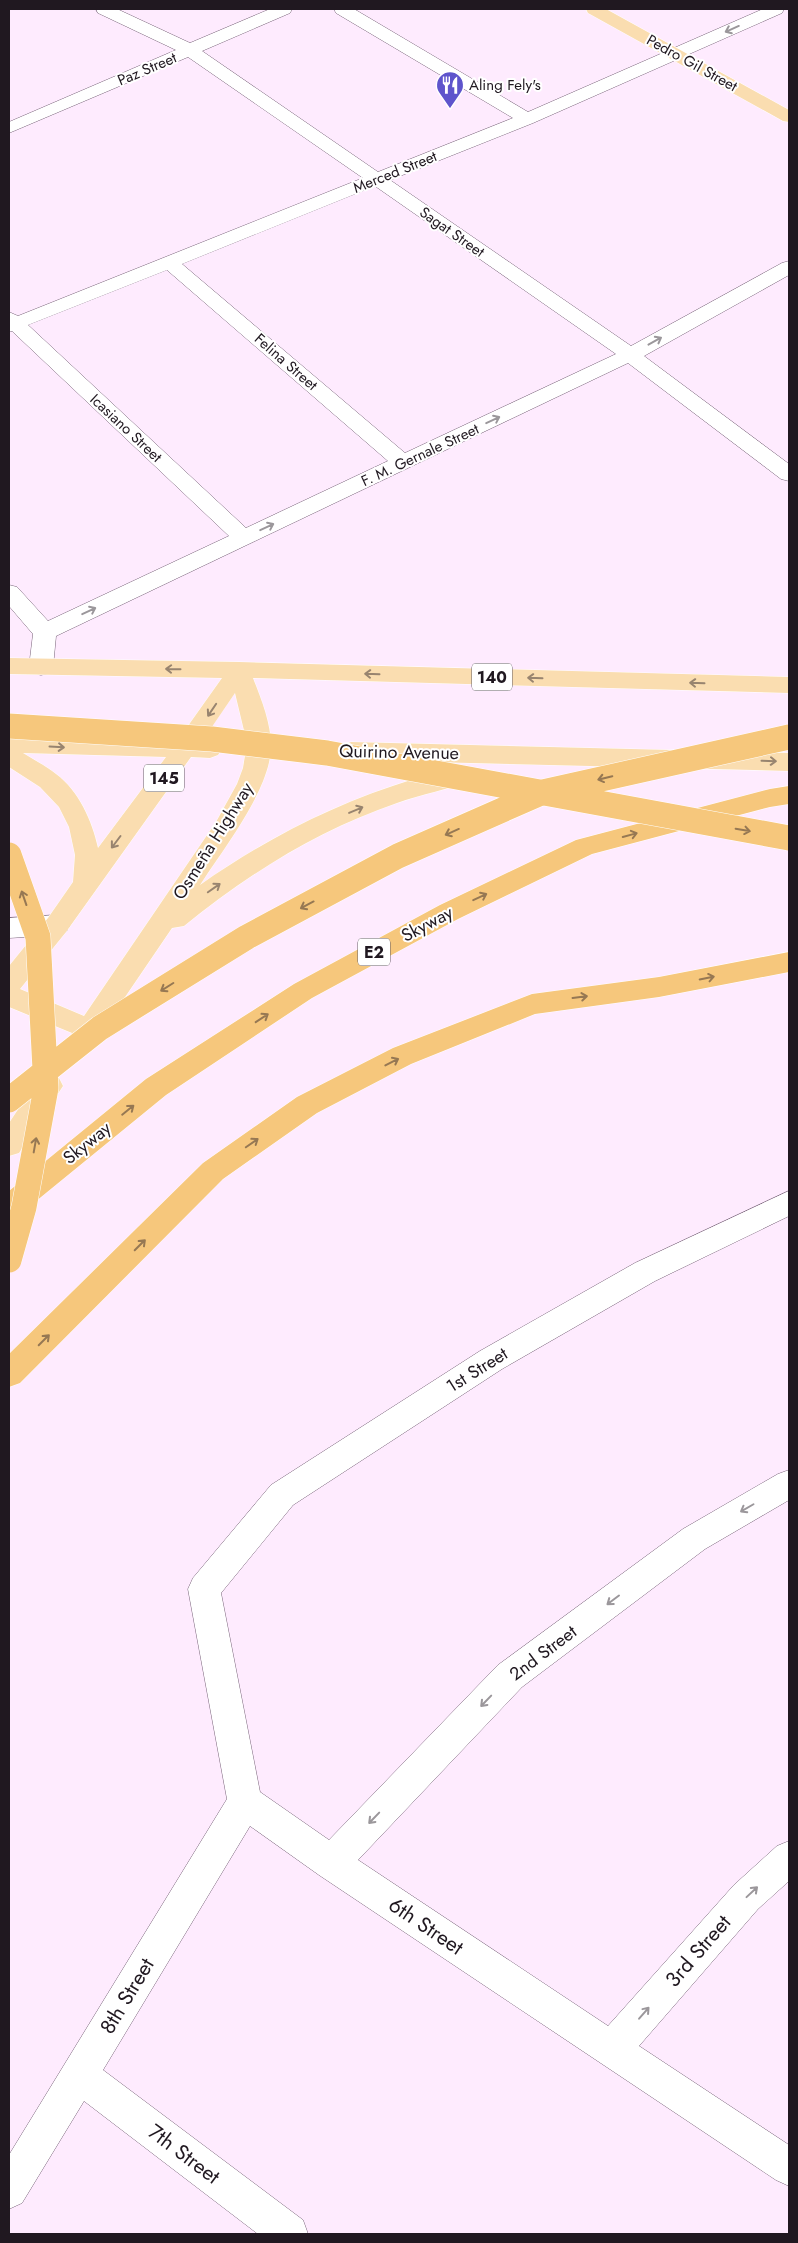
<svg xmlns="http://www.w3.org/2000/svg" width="798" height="2243" font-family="Jost,sans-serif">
<rect width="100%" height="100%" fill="#feebfe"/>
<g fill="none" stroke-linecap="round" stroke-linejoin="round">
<g stroke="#786479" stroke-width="1">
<path id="minor" d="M96 9H117L190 43 270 9H292L290 13 202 51 378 172 513 118 336 13 334 9H354L528 112 763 9H784L782 13 533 123 390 180 631 346 782 263 789 261V275L644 356 789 464V481L781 479 628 363 56 636 53 667 49 673 41 675 33 673 29 667 33 634 9 606V585L17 587 48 621 229 536 12 331 9 332V312L18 316 363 178 188 57 9 133V122L176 50 98 13ZM375 186 616 354 405 453 182 264ZM167 270 388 461 246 528 28 325Z
M57 915 66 918 70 925 66 932 57 935 9 938V918Z
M789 1191V1216L655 1281 502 1369 293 1505 221 1593 260 1792 329 1840 498 1665 683 1529 778 1474 789 1470V1500L705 1549 522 1687 358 1860 608 2026 734 1885 777 1846 789 1841V1881L758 1909 639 2046 789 2145V2186L776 2180 319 1875 250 1826 103 2070 303 2220 308 2234H258L84 2101 22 2203 9 2209V2155L227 1799 188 1589 193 1578 271 1485 480 1351 635 1263Z"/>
</g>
<g stroke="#fff" stroke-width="1">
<path id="major" d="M586 9H606L789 110V122L783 121 588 13Z
M9 658 239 662 789 677V693L253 678C261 699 271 723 271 746 271 789 223 849 200 885 267 838 336 803 414 779 432 774 456 764 474 769L477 775 474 781C448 789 422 794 397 803 318 830 248 874 184 926L172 928 87 1053 78 1056 69 1053 65 1045 72 1033 9 1007V966L48 918 73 882 75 855 69 827 59 807 40 787 9 767V736L178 740 222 678 9 674ZM235 693 247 743 243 768 237 784 216 822 84 1016 20 989 66 932 191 757 210 758 218 755 222 749 218 743 203 740ZM23 753 166 757 98 848C92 821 79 791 56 774 46 766 34 760 23 753Z
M351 742 789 753V771L351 760 343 757 339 751 343 745Z
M49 1075 59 1078 63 1086 19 1153 9 1156V1123L39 1078Z"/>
</g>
<g stroke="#fff" stroke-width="1">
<path id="highway" d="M789 786V804L770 807 592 854 458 919 312 998 166 1095 19 1215 9 1219V1191L146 1079 294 984 440 905 576 840 770 789Z
M789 952V972L659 997 535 1014 411 1064 317 1113 223 1179 20 1383 9 1387V1354L203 1163 297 1097 393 1048 532 994 659 977Z"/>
</g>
<use href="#minor" fill="#fff" fill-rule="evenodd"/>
<use href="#major" fill="#faddb0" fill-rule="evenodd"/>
<use href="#highway" fill="#f6c77c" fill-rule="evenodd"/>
<g stroke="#fff" stroke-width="26" stroke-linecap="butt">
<path id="highway-bridge" d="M9 726 212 739 327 753 789 838
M9 855 38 937 46 1088 24 1207 9 1260
M9 1100 100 1028 247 937 398 856 543 792 789 737"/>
</g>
<use href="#highway-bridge" stroke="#f6c77c" stroke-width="25"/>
</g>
<defs><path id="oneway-shaft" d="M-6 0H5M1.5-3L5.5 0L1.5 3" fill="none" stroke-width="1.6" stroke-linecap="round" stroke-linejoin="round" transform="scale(1.25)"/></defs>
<g stroke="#9b979b">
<use href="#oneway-shaft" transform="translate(732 29) rotate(156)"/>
<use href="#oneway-shaft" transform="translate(655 341) rotate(-29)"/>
<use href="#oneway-shaft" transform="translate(493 420) rotate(-25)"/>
<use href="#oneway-shaft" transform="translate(267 527) rotate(-25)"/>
<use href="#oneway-shaft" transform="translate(89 611) rotate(-25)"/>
<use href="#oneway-shaft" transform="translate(747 1508) rotate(150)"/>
<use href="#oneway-shaft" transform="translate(613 1600) rotate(143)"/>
<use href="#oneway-shaft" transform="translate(486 1701) rotate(134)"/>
<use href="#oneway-shaft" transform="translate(374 1818) rotate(134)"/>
<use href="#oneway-shaft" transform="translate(752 1892) rotate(-43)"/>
<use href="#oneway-shaft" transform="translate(644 2013) rotate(-49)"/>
</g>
<g stroke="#98846f">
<use href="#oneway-shaft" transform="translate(173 669) rotate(-179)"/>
<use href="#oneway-shaft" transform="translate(372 674) rotate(-178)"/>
<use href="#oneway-shaft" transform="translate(535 678) rotate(-178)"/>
<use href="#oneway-shaft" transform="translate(697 683) rotate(-178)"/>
<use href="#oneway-shaft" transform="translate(212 710) rotate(124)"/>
<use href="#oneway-shaft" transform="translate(57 747) rotate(3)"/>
<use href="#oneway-shaft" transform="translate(769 761) rotate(2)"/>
<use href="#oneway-shaft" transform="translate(356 810) rotate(-23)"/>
<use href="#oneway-shaft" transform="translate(116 842) rotate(127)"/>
<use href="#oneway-shaft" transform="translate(214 888) rotate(-35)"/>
</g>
<g stroke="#967853">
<use href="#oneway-shaft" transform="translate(605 778) rotate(167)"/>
<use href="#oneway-shaft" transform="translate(743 830) rotate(10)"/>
<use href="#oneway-shaft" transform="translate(452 832) rotate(156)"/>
<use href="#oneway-shaft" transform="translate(630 835) rotate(-15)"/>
<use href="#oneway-shaft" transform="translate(480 897) rotate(-25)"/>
<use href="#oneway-shaft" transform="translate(24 898) rotate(-109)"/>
<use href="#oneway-shaft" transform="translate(307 905) rotate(152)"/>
<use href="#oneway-shaft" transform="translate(707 978) rotate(-11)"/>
<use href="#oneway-shaft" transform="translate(167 987) rotate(148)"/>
<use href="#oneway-shaft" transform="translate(580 997) rotate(-7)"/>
<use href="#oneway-shaft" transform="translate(262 1018) rotate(-33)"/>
<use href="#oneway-shaft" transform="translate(392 1062) rotate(-27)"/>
<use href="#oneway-shaft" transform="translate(128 1110) rotate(-39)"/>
<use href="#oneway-shaft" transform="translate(252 1143) rotate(-35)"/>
<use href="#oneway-shaft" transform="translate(35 1145) rotate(-80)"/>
<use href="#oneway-shaft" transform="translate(140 1245) rotate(-45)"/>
<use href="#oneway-shaft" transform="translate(44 1340) rotate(-45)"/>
</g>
<defs>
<g id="restaurant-pin" transform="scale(1.4375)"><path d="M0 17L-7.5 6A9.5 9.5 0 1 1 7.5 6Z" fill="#5e54cc" stroke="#fff"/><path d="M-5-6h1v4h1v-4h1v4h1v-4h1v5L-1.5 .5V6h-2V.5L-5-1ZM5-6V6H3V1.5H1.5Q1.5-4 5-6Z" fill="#fff"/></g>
</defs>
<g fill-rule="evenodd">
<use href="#restaurant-pin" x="450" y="85"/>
</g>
<g text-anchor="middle" stroke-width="4" stroke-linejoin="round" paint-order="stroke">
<g font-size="15" fill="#201820" stroke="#fff">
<text transform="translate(692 63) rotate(29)" y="5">Pedro Gil Street</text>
<text transform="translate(147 69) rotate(-23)" y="5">Paz Street</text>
<text transform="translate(395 172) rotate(-22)" y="5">Merced Street</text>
<text transform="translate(452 232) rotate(35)" y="5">Sagat Street</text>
<text transform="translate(286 362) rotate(41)" y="5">Felina Street</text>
<text transform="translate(126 428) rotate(43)" y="5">Icasiano Street</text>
<text transform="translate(420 455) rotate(-25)" y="5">F. M. Gernale Street</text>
</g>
<g font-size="15" fill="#201820" stroke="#fff" text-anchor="start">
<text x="469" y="90">Aling Fely's</text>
</g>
<g fill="#fff" stroke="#635d63" stroke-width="1">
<rect x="472" y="663.5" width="40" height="27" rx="4"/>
<rect x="144" y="764.5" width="40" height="27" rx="4"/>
<rect x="358" y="938.5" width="32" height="27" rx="4"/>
</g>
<g font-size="16" font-weight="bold" fill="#201820">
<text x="492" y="683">140</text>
<text x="164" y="784">145</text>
<text x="374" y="958">E2</text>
</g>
<g font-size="18" fill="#201820" stroke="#fff">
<text transform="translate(399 752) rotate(1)" y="6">Quirino Avenue</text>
<text transform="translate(213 841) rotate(-58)" y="6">Osmeña Highway</text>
<text transform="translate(427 924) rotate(-28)" y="6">Skyway</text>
<text transform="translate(87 1143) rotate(-39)" y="6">Skyway</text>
<text transform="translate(477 1370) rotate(-32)" y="6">1st Street</text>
<text transform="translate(543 1653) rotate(-37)" y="6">2nd Street</text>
</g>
<g font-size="21" fill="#201820" stroke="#fff">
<text transform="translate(426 1926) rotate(34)" y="7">6th Street</text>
<text transform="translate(698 1951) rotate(-49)" y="7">3rd Street</text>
<text transform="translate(127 1996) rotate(-59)" y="7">8th Street</text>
<text transform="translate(184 2154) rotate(37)" y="7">7th Street</text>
</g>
</g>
<rect width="798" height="2243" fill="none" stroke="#201820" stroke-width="20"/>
</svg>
